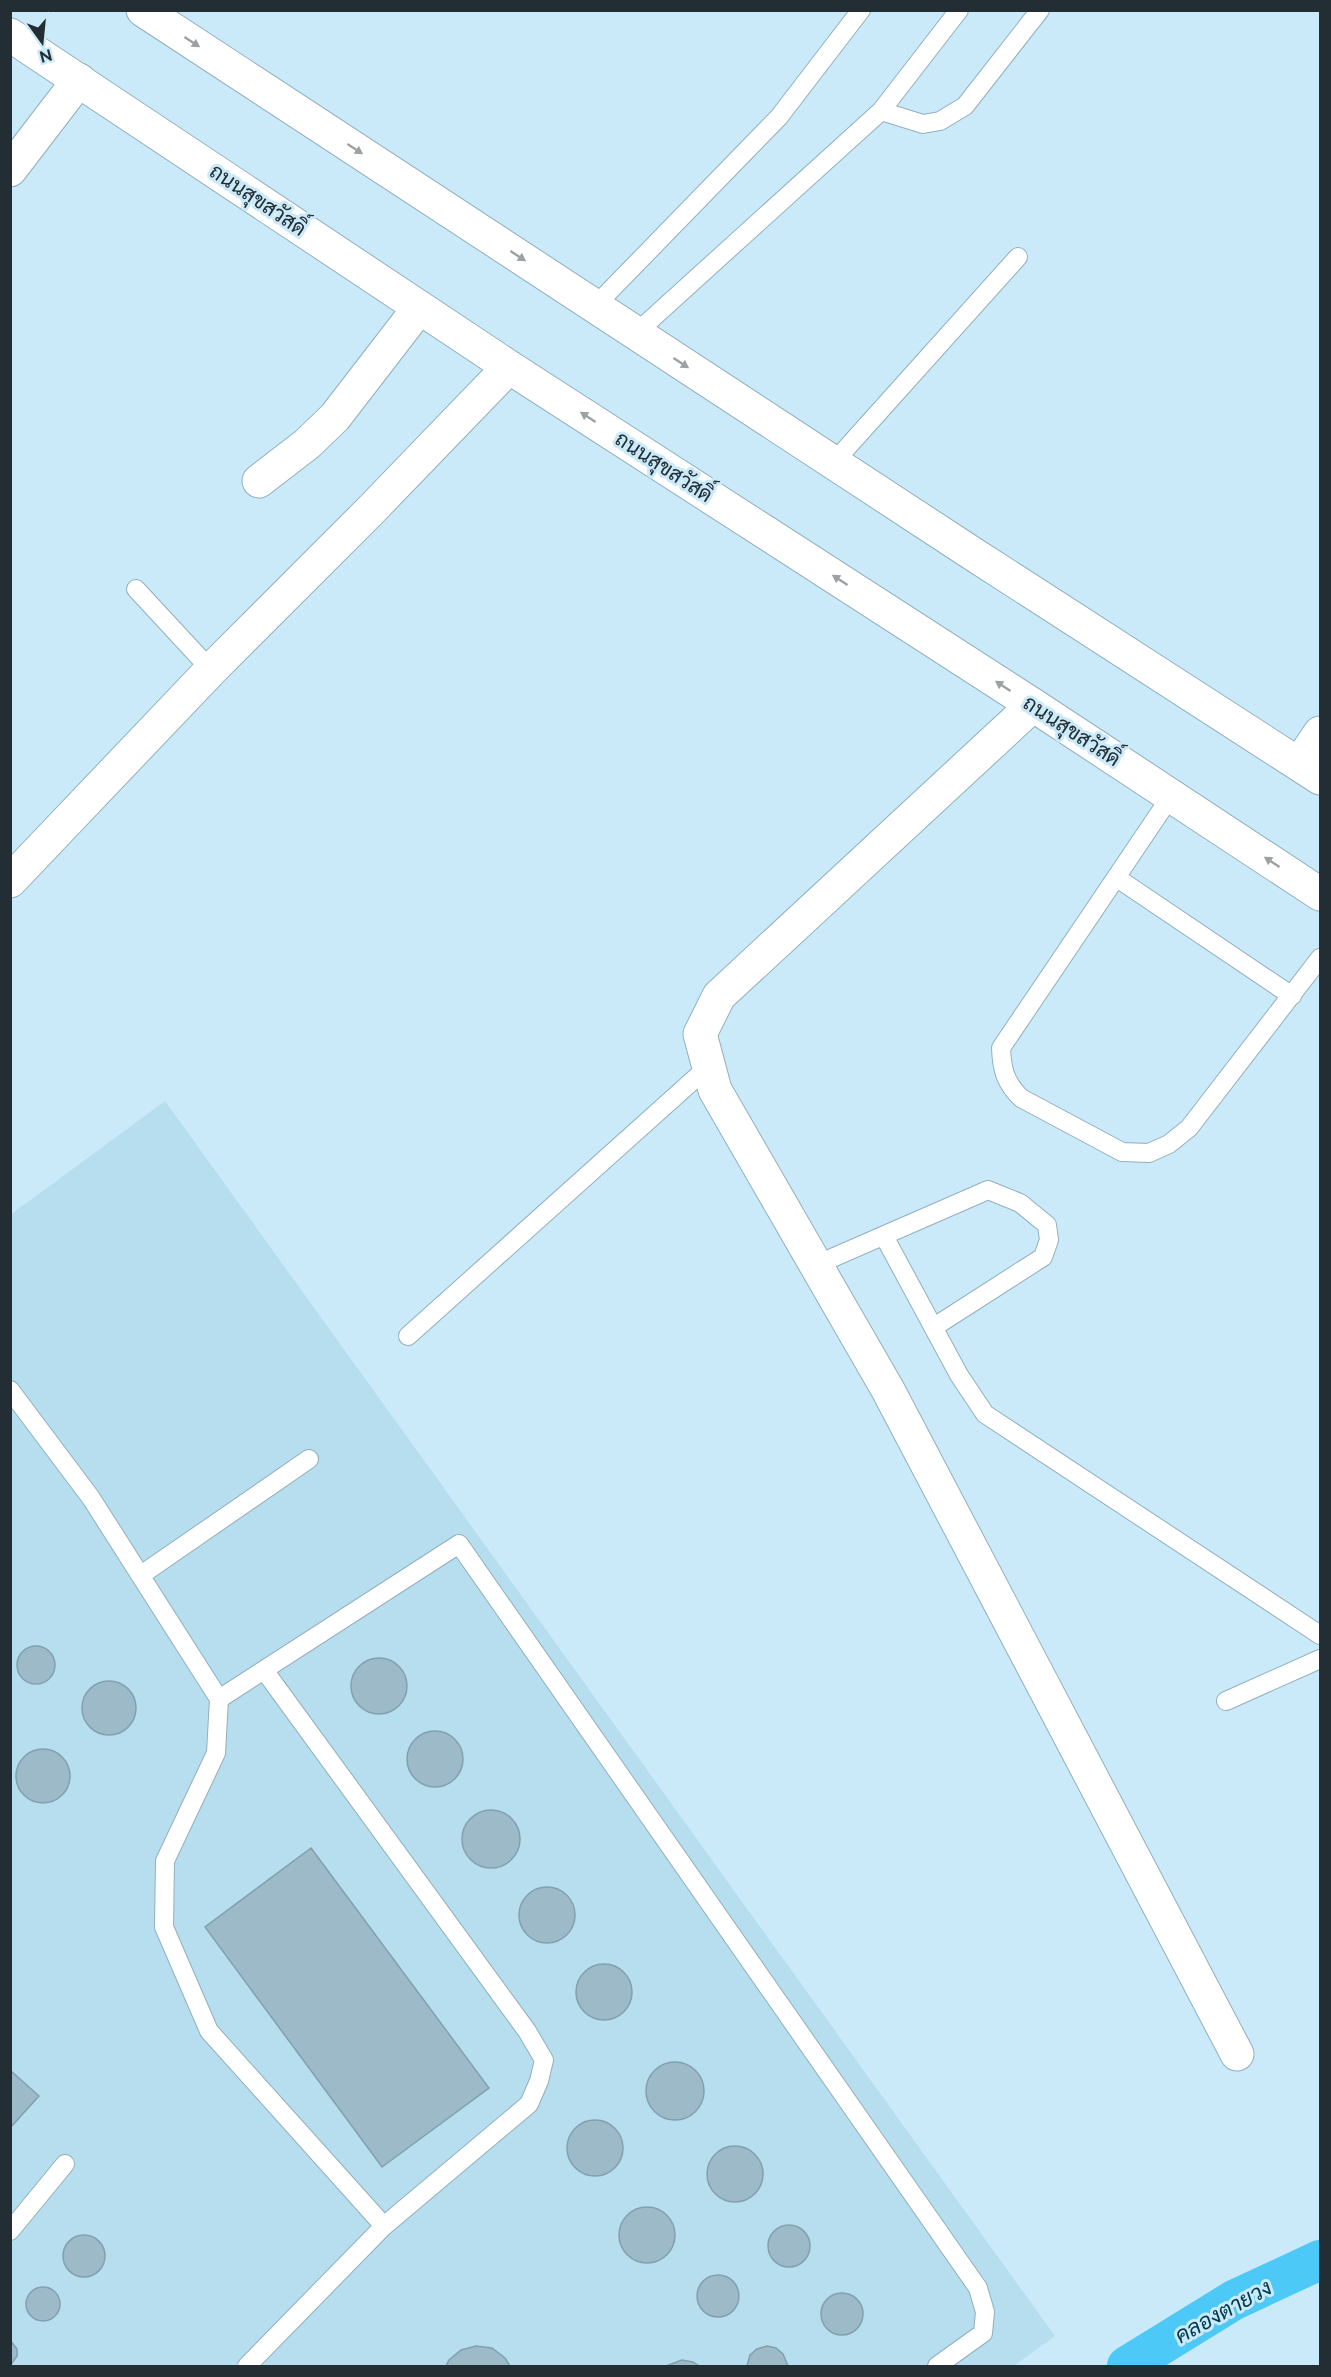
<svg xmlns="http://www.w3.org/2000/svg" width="1331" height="2377" font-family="Raleway,Sarabun,sans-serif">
<rect width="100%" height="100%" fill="#cbeaf9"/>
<path fill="#b7deef" d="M165 1101 1055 2336 1014 2366H11L10 1215Z"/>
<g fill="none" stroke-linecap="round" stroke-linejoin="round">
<path stroke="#4dc9f7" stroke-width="40" d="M1127 2366 1234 2300 1320 2260"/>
</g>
<path fill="#9cbac8" stroke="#82a0ad" stroke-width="1.5" d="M17 1665a19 19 0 1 1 38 0a19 19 0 1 1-38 0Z
M351 1686a28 28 0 1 1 56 0a28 28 0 1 1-56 0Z
M82 1708a27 27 0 1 1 54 0a27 27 0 1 1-54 0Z
M407 1759a28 28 0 1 1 56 0a28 28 0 1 1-56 0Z
M16 1776a27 27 0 1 1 54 0a27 27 0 1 1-54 0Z
M462 1839a29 29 0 1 1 58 0a29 29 0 1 1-58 0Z
M311 1848 489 2088 382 2167 205 1927Z
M519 1915a28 28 0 1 1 56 0a28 28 0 1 1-56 0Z
M576 1992a28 28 0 1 1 56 0a28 28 0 1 1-56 0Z
M646 2091a29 29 0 1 1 58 0a29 29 0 1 1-58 0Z
M10 2070 39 2096 10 2128Z
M567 2148a28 28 0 1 1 56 0a28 28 0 1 1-56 0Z
M707 2174a28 28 0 1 1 56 0a28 28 0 1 1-56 0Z
M619 2235a28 28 0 1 1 56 0a28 28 0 1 1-56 0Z
M768 2246a21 21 0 1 1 42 0a21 21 0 1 1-42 0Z
M63 2256a21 21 0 1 1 42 0a21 21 0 1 1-42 0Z
M697 2296a21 21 0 1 1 42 0a21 21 0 1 1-42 0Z
M26 2304a17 17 0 1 1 34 0a17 17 0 1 1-34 0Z
M821 2314a21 21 0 1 1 42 0a21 21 0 1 1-42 0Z
M10 2340 17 2349V2356L10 2366Z
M476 2346 492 2348 505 2358 510 2366H446L449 2360 461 2350Z
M767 2346 776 2348 783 2354 788 2366H747L750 2355 757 2349Z
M682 2360 693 2362 699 2366H666Z"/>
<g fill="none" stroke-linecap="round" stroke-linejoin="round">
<g stroke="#91afbd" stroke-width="20">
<path id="lane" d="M881 111 923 124 940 121 965 106 1040 10
M595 306 779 117 861 10
M636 333 881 111 959 10
M834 462 1018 257
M136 589 211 670
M1171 796 1001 1048C1002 1070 1005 1082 1021 1098L1122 1152 1149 1153 1169 1144 1189 1128 1320 958
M1117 878 1292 996
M884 1236 959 1375 985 1414 1320 1635
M816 1265 988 1190 1020 1203 1047 1225 1049 1240 1043 1257 934 1327
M408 1336 709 1066
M10 1390 91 1498 219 1699 216 1753 165 1861 164 1927 209 2031 384 2226 247 2366
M141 1575 309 1459
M264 1670 527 2031 544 2060 539 2081 529 2104 384 2226
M219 1699 459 1544 978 2288 985 2312 983 2333 937 2366
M1226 1701 1320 1659
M10 2231 65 2164"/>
</g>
<g stroke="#91afbd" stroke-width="35">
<path id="street" d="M10 170 79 80
M259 481 307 444 335 417 419 308
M1033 705 719 996 700 1034 715 1090 888 1390 1237 2054
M1299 764 1320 733
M10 881 211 670 371 510 509 367"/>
</g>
<g stroke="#91afbd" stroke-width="35">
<path id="primary" d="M143 10 970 552 1320 778
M10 35 509 367 1033 705 1320 894"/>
</g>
<use href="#lane" stroke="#fff" stroke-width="18"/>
<use href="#street" stroke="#fff" stroke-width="33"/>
<use href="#primary" stroke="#fff" stroke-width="33"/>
</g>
<defs><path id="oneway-solid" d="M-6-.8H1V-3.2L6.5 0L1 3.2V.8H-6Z" transform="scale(1.5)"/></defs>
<g fill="#9ca1a3">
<use href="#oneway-solid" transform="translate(192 42) rotate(33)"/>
<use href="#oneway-solid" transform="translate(355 149) rotate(33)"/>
<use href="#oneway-solid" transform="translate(518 256) rotate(33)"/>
<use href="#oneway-solid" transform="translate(681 363) rotate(33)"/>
<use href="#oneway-solid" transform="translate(588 417) rotate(-147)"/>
<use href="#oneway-solid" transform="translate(840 580) rotate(-147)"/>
<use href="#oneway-solid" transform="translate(1003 686) rotate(-147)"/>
<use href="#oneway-solid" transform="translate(1272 862) rotate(-147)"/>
</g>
<g text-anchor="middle" stroke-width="6" stroke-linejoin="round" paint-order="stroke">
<g font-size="21" fill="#222e33" stroke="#cbeaf9">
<text transform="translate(258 200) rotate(34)" y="7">ถนนสุขสวัสดิ์</text>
<text transform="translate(664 467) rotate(33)" y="7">ถนนสุขสวัสดิ์</text>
<text transform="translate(1072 731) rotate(33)" y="7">ถนนสุขสวัสดิ์</text>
</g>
<g font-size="22" font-style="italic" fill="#003a4d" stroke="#cbeaf9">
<text transform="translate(1223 2311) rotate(-29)" y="8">คลองตายวง</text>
</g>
</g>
<rect width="1331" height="2377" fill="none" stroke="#222e33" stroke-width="24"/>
<g transform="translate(42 42) rotate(165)" stroke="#cbeaf9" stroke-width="4.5" paint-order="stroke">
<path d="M0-4.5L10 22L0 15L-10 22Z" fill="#222e33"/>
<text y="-9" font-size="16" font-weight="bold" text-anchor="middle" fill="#222e33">N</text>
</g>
</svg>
